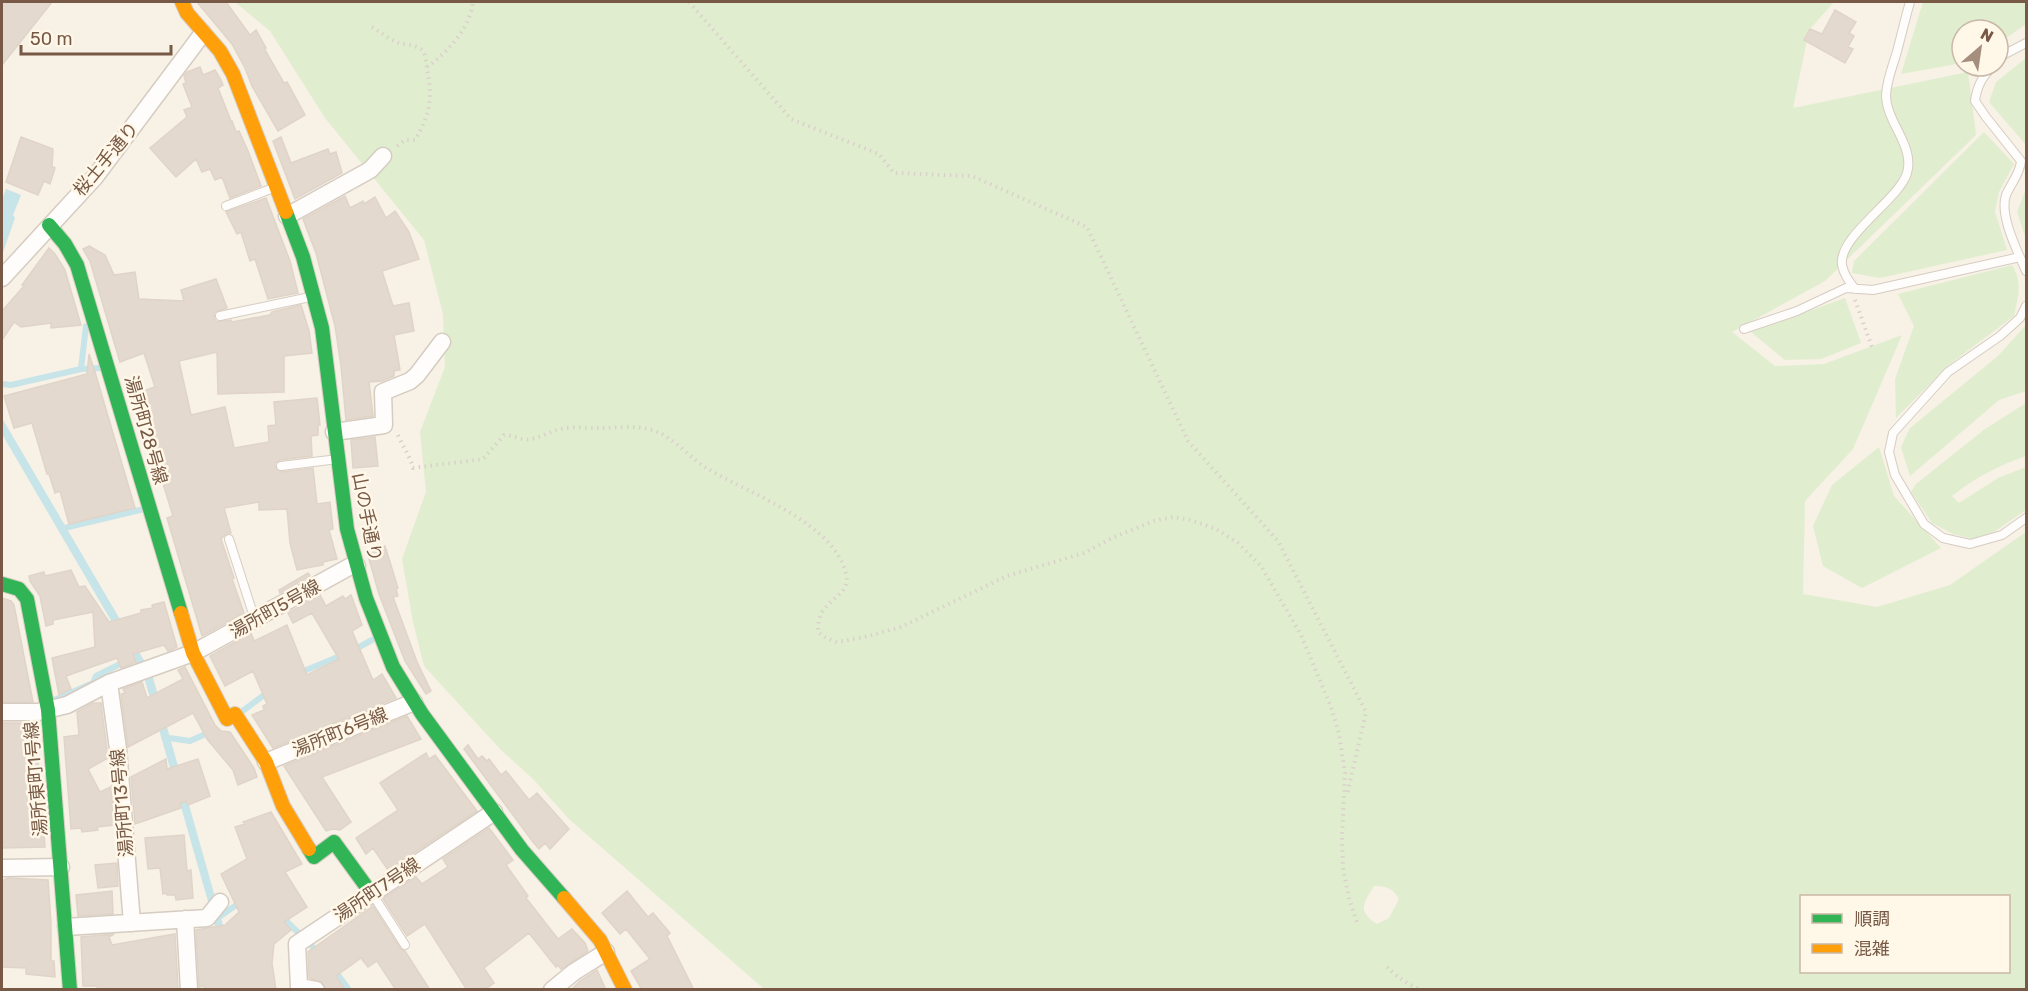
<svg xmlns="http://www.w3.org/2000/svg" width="2028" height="991" font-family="Rubik,'Noto Sans JP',sans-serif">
<rect width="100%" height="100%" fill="#f7f1e6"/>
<path fill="#e0eecf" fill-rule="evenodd" d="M235 2H1834L1809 30 1793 108 1968 72 1976 135 1825 281 1732 332 1775 366 1824 364 1902 335 1853 449 1805 501 1803 594 1877 607 1950 585 2026 532V989H764L569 819 533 779 501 750 424 666 413 622 402 559 426 492 420 432 445 367 443 314 424 240 325 118 270 31ZM1374 886C1386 886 1393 888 1399 899L1389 918 1377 924C1357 911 1363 904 1374 886ZM1802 896H2008V972H1802Z
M1923 2H2026V24L1998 44V30H1962V63L1901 74Z
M2026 58V145L1989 102 1996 82Z
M1984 132 2014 164 1999 192 1995 212 2007 250 1880 278 1852 273 1854 261Z
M2026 189V239L2017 212Z
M2012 265C2023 282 2018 297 2014 316L1950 364 1896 418 1895 379 1914 326 1898 294Z
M1845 298 1861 343 1821 359 1785 360 1751 332Z
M2026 325V391L1999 400 1910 476 1901 447 1910 428 1998 356Z
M2026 403V456C1996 467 1978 476 1952 496L1959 503 1998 478 2026 467V510L1994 532 1973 539 1953 534 1932 523 1911 492 1916 484 1985 429Z
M1879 447 1894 496 1941 548 1862 588 1823 566 1813 526 1832 485Z"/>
<path fill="#c7e4e8" d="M6 189 21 195 13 215 15 218 2 255V200Z
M2 418 152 674 241 989H233L144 677 2 434Z"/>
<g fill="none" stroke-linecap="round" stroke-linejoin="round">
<path stroke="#c7e4e8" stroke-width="6" d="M81 369 86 326
M2 384 11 385 81 369 102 368
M64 528 144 509
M299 673 350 652 372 640
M52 701 93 683 96 676 126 661
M240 713 268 692
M169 738 190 741 212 731
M280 915 318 952
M219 917 242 901
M333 968 349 990"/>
</g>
<path fill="#e4d9ce" stroke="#e0d4c8" stroke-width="1.5" d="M2 2H52L2 65Z
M197 2H226L250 35 256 30 266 48H264L284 83 287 82 305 115 278 131 252 86 245 68 232 44Z
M1835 10 1856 22 1849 33 1854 36 1848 47 1853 49 1845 63 1804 40 1810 29 1822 34Z
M200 67 203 75 215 70 221 80 223 85 218 88 231 121H232L236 132 239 131 248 151 261 186 230 198 222 177 215 180 210 169 202 172 196 159 176 177 150 148 187 117 184 110 192 107 183 84 186 83 184 76 187 72Z
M21 137 53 149 52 166 55 168 50 184 44 181 38 195 6 182Z
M281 137 291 163 328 149 330 154 336 152 342 173 295 199 273 141Z
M345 196 350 208 363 201 364 204 375 197 386 218 395 211 409 232 419 259 382 271 393 306 409 303 414 331 394 335 400 370 394 371V376L382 381 369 382 373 416 346 420 341 366 335 326 316 253 303 219Z
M266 198 290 261 298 293 268 299 255 259 250 261 241 232 237 234 226 212Z
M89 246 105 255 114 275 135 272 139 299 184 301 181 290 216 279 227 308 215 312 214 318 217 322 231 320 232 322 270 315 272 312 301 305 309 331 312 353 284 356V392L218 394 217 352 179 361 191 415 225 407 234 448 269 442 268 426 276 425 274 402 317 398 320 425H318V435L311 436 312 456 280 460 275 463V467L281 472 313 468 317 504 330 502 333 529 329 530 337 559 323 562V565L297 570 290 543 287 509 259 510V502L224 508 231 533H227L221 539 234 578 232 579 244 613 202 636 167 518 173 516 151 445 155 443 142 404 144 403 140 392 155 387 144 353 120 362 90 261 83 249Z
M49 248 55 254 65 270 81 325 51 328V323L21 327 14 322 2 340V311L24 286 22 285Z
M89 354 95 372 92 373 95 372 135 508 69 524 60 491 55 493 49 474H47L32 423 14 428 4 396 87 374Z
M375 437 378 466 353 468 351 440Z
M385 546 398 588 396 589 398 596 393 597 417 662 431 691 426 694 405 661 379 594 367 552Z
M71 570 79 587 85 586 109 622 141 613V610L153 608 152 605 164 602 177 647 168 651 164 645 133 654 136 662 121 668 117 658 66 676 71 689 59 695 52 658 95 647 93 612 53 620V624L46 626 40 596 30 581 29 576 44 572 45 576Z
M308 573 310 576 280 593 279 590Z
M320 595 326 606 343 596 345 599 351 595 362 625 352 631 373 680 382 674 396 698 273 748 252 715 264 710 263 706 267 704 253 671 225 686 210 656 251 633 254 641 287 625 307 675 339 659 312 613 293 623 288 613Z
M2 598 11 601 14 605 33 702H2Z
M185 667 215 725 221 731 230 732 254 768 257 777 238 785 233 770 207 739 193 713 128 747 121 694 125 693 123 689 142 682 147 698 183 679 178 670Z
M93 703H101L108 758 88 769 100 792 111 787 114 825 97 827 98 830 82 832 81 828 71 829 64 737 79 735 77 712Z
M407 716 421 739 322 777 351 822 340 830 333 829 326 831 284 766Z
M2 723H35L45 847 2 848Z
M468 745 478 759 482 756 487 761 489 759 501 775 506 771 529 800 537 793 569 829 550 849 545 843 539 849 533 842 464 749Z
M426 753 429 759 435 755 477 811 388 870 373 848 366 854 356 838 398 810 380 783Z
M166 759 167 769 198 759 210 796 188 805 186 801 180 803 181 808 135 824 131 777Z
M271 812 302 864 285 872 307 907 284 922 291 930 274 944 272 963 276 990H205L204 986 199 987 196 930 225 925 239 912 221 874 247 859 235 827 245 824 243 822Z
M489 828 513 860 506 865 528 896 526 898 558 939 572 929 585 943 588 951 561 969 558 965 556 967 529 933 484 968 494 983 484 990H467L425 924 407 936 383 899 416 877 422 884 448 867 443 859Z
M184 835 187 871 191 870 193 898 176 900 175 895H167L166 893 163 894 160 868 148 869 145 838Z
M117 863 118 886 98 888 95 865Z
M8 878 48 880 51 923V961H54L55 977 26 974V968L2 967V881Z
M112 891 113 914 78 916 76 895Z
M627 891 648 917 653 913 670 933 667 936 694 990H642L631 971 650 959 626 929 620 934 602 913Z
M373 906 400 948 405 951 430 990H396L377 961 368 967 361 958 336 976 345 990H326L322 982 309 978 308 952Z
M114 934 109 937 112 945 175 934 178 989 98 990 97 986H83L81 937Z
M597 970 606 990H571L580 981Z"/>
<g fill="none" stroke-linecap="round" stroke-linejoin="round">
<g stroke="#d6ccc2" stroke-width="10">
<path id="lane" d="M1998 60 2005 54 2026 43
M1993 66C1982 77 1977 86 1975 101L1986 117 2021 161C2020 174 2011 183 2006 195 1999 216 2018 252 2026 271
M226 206 276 187
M1855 289C1849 281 1844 275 1842 265 1838 236 1899 200 1907 173 1915 146 1886 122 1886 95 1887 80 1892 68 1896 55 1901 37 1905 19 1910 2
M2026 306 2020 318 2000 336 1948 372 1893 433 1889 452 1895 475 1924 524 1943 538 1970 544 2002 535 2026 518
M220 316 310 297
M1744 329 1797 311 1846 288 1873 290 2020 257
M281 466 338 459
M229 539 255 620
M373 895 405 945"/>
</g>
<g stroke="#d6ccc2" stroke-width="19">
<path id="street" d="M287 216 370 170 383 156
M2 278 95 177 203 33
M334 432 384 425 383 392 410 381 417 375 442 342
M109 683 118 749 132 923
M2 712H38L67 705 109 683 193 653 349 567 357 566
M266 762 414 702
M2 868 61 867
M185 919 189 990
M66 927 207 918 220 902
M299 987 297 944 494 812
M299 990V987L316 990
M552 990 574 972 606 952"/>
</g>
<g stroke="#d7cdc3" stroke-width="16">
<path id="fast" d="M286 212 303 257 322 328 347 529 366 598 393 667 422 714 522 850 564 898
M49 225 65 244 77 265 181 613
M2 584 19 589 27 599 48 710 70 990
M309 849 314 857 334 842 371 893"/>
</g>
<g stroke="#d7cdc3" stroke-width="16">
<path id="slow" d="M182 2 187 13 220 51 233 74 286 212
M181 613 193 653 227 719 235 714 266 762 283 806 309 849
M564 898 600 940 625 990"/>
</g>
<path stroke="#dad1ca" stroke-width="4" stroke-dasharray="1.5 4.5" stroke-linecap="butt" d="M689 2 791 119 879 154 894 173 972 176 1087 227 1188 441 1278 541 1366 712 1347 795
M372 27C380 32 388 38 396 42 403 45 412 44 419 48 426 51 426 62 427 69 433 98 430 114 415 140H405L396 147
M427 67C448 52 470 28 473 2
M1855 300 1872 347
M398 435C403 447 410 456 413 468L483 459 504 435C513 435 522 441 531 439 542 437 553 430 565 428 576 427 587 428 597 428 615 428 635 425 652 430 673 436 689 458 708 469 748 493 835 523 846 574 850 591 835 596 826 607 819 614 818 623 818 632L826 638 837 642 861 638 901 627 1007 576 1084 553 1114 537 1154 521 1173 517 1191 520 1216 529 1238 543 1261 566 1301 635 1331 707 1339 734 1345 773 1342 838 1343 868 1349 898 1358 926
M1387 967C1397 977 1409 985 1422 990"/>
<use href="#lane" stroke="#fefdfb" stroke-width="8"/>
<use href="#street" stroke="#fefdfb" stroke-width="16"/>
<use href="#fast" stroke="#30b455" stroke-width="14"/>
<use href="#slow" stroke="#ff9f0a" stroke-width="14"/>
</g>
<g text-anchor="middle" stroke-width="5" stroke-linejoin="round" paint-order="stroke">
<g font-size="18" fill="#775945" stroke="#fff7e8">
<text transform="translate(106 159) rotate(-50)" y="6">桜土手通り</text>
<text transform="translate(146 430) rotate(74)" y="6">湯所町28号線</text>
<text transform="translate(367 517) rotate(79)" y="6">山の手通り</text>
<text transform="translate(275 609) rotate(-29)" y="6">湯所町5号線</text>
<text transform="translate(340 732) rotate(-22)" y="6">湯所町6号線</text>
<text transform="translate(36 779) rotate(-95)" y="6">湯所東町1号線</text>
<text transform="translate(122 803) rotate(-95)" y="6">湯所町13号線</text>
<text transform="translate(377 890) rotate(-34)" y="6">湯所町7号線</text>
</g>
</g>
<rect width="2028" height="991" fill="none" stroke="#775945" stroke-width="6"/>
<rect x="1800" y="895" width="210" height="78" fill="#fff7e8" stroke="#c9b8a7" stroke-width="1.5"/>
<rect x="1812" y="914" width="30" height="9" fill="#30b455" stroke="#c9b8a7" stroke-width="1.5"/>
<text x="1854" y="925" font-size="18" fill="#775945">順調</text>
<rect x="1812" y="944" width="30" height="9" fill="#ff9f0a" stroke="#c9b8a7" stroke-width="1.5"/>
<text x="1854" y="955" font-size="18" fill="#775945">混雑</text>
<g transform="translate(1980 48) rotate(29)"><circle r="28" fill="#fff7e8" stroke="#c9b8a7" stroke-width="1.5"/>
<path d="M0-4.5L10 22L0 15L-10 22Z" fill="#a48e7d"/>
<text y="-9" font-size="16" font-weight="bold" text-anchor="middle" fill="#775945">N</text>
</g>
<path d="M21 45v9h150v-9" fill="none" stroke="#775945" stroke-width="3"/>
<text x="30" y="45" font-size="18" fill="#775945" stroke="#fff7e8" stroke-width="4.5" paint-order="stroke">50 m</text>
</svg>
